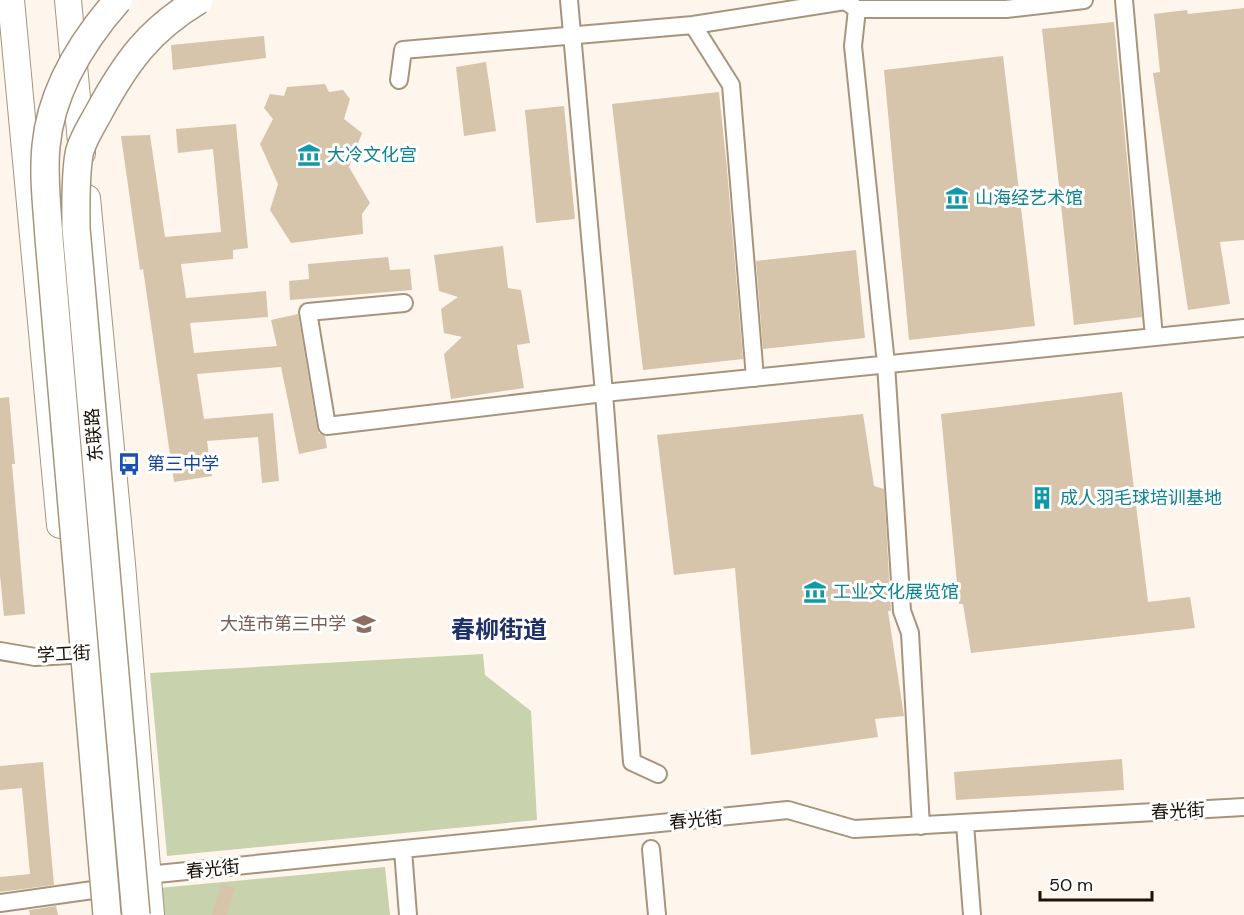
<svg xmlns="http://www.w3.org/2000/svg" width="1244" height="915" font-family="'DM Sans','Noto Sans SC',sans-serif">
<rect width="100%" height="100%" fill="#fef6ec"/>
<path fill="#c8d2ad" d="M483 654 485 675 531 711 537 820 167 856 150 673Z
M385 867 390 915H162L159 888Z"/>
<path fill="#d6c4ab" d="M1244 8V240L1220 242 1230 304 1188 310 1153 73 1160 72 1154 14 1187 10 1188 14Z
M1114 22 1142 317 1074 325 1042 29Z
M264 36 266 58 173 70 171 45Z
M1003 56 1035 326 909 340 884 70Z
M486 62 496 131 464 136 456 67Z
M325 84 329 92 343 90 350 99 344 119 362 133 349 167 370 203 362 214 363 234 291 243 270 210 278 184 260 144 273 119 264 108 270 94 284 96 287 87Z
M719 92 727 169 743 359 643 370 612 104Z
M564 106 575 219 536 223 525 110Z
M236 124 248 248 233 250V259L181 264 186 298 266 291 268 317 190 323 194 353 277 346 271 320 298 314 317 428 319 433 325 436 327 448 299 454 281 367 197 374 204 419 273 413 279 481 262 483 258 437 207 441 212 476 174 482 143 269 140 270 121 136 150 135 165 237 221 232 213 149 178 153 176 129Z
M503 246 508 288 521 290 530 343 517 345 524 388 451 399 444 354 462 337 444 333 441 309 458 297 439 291 434 255Z
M856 250 865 338 763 349 756 261Z
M388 257 390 270 410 269 412 290 290 300 289 281 309 279 308 264Z
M1122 392 1148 602 1190 597 1195 628 971 653 963 604H959L941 414Z
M9 397 15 464H12L25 614 4 616 0 575V398Z
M863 414 874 486 884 489 891 611H888L904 716 875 719 878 737 751 755 735 568 674 575 657 435Z
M1122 759 1124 790 956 800 954 772Z
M43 762 54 885 0 892V877L30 874 22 788 0 790V766Z
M221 884 235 888 227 915H212Z
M56 906 58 915H30L29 910Z"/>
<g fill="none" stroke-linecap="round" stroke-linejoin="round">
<g stroke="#a7947d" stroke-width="20">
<path id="minor" d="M569 0 604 393 632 762 658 774
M1124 0 1154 337
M857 9 853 46 886 364 902 611 910 633 921 826
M693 25 731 85 755 378
M399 80 403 50 693 25 845 1 857 9H1006L1084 0
M404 303 308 312 327 426 604 393 1244 328
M0 651 35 657 121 652
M965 824 972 915
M651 849 657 915
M403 850 408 915
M147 875 788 810 854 829 1244 807
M0 903 93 890"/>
</g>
<g stroke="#a7947d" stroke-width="28">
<path id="primary" d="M11 0 60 525
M68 0 82 153
M87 198 122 564 151 915"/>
</g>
<use href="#minor" stroke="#fff" stroke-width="16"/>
<use href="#primary" stroke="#fff" stroke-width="26"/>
<g stroke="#a7947d" stroke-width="30" stroke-linecap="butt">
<path id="trunk-bridge" d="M107 915 49 238C47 207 43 176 46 146 51 91 83 40 118 0
M136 915 76 228C76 204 75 179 79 154 82 140 92 125 99 112 126 62 149 30 199 0"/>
</g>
<use href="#trunk-bridge" stroke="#fff" stroke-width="27"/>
</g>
<defs>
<g id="museum-bare" transform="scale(1.8)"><path d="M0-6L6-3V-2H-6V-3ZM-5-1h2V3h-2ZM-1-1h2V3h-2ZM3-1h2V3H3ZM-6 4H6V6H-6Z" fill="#0f9aa8" stroke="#fff" stroke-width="2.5" paint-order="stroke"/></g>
<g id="bus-bare" transform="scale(1.8)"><path d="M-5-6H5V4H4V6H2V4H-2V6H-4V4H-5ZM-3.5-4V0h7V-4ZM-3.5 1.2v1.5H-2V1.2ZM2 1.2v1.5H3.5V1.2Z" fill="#1a4fb4" stroke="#fff" stroke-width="2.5" paint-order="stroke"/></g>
<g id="building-bare" transform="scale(1.8)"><path d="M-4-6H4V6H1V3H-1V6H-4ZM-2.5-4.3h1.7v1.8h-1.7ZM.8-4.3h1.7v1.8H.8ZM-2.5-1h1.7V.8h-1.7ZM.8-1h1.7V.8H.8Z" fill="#0f9aa8" stroke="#fff" stroke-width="2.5" paint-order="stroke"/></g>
<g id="school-bare" transform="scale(1.8)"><path d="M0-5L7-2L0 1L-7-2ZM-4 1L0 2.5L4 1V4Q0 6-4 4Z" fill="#8d6e63" stroke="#fff" stroke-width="2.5" paint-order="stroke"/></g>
</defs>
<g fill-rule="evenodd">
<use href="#museum-bare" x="309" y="155"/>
<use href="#museum-bare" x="957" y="198"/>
<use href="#bus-bare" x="129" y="464"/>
<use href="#building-bare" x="1042" y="498"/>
<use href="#museum-bare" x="815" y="592"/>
<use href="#school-bare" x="364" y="624"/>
</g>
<g text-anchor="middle" stroke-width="6" stroke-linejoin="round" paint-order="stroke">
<g font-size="18" fill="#0d838f" stroke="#fff" text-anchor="start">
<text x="327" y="161">大冷文化宫</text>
<text x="975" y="204">山海经艺术馆</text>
<text x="1060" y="504">成人羽毛球培训基地</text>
<text x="833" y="598">工业文化展览馆</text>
</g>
<g font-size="18" fill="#1a130a" stroke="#fff">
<text transform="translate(94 435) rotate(-95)" y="6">东联路</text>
<text transform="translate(64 654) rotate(-3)" y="6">学工街</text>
<text transform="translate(1178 811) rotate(-3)" y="6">春光街</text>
<text transform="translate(696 820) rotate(-6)" y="6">春光街</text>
<text transform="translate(213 869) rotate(-6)" y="6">春光街</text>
</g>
<g font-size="18" fill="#164399" stroke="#fff" text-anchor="start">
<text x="147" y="470">第三中学</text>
</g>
<g font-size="18" fill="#785e54" stroke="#fff" text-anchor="end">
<text x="346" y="630">大连市第三中学</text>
</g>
<g font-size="24" font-weight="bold" fill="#1e3067" stroke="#fff">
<text x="499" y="638">春柳街道</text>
</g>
</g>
<path d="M1040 891v9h112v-9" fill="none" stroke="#1a130a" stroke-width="3"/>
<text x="1049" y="891" font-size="18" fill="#1a130a" stroke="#ffffff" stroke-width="4.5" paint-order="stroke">50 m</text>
</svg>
